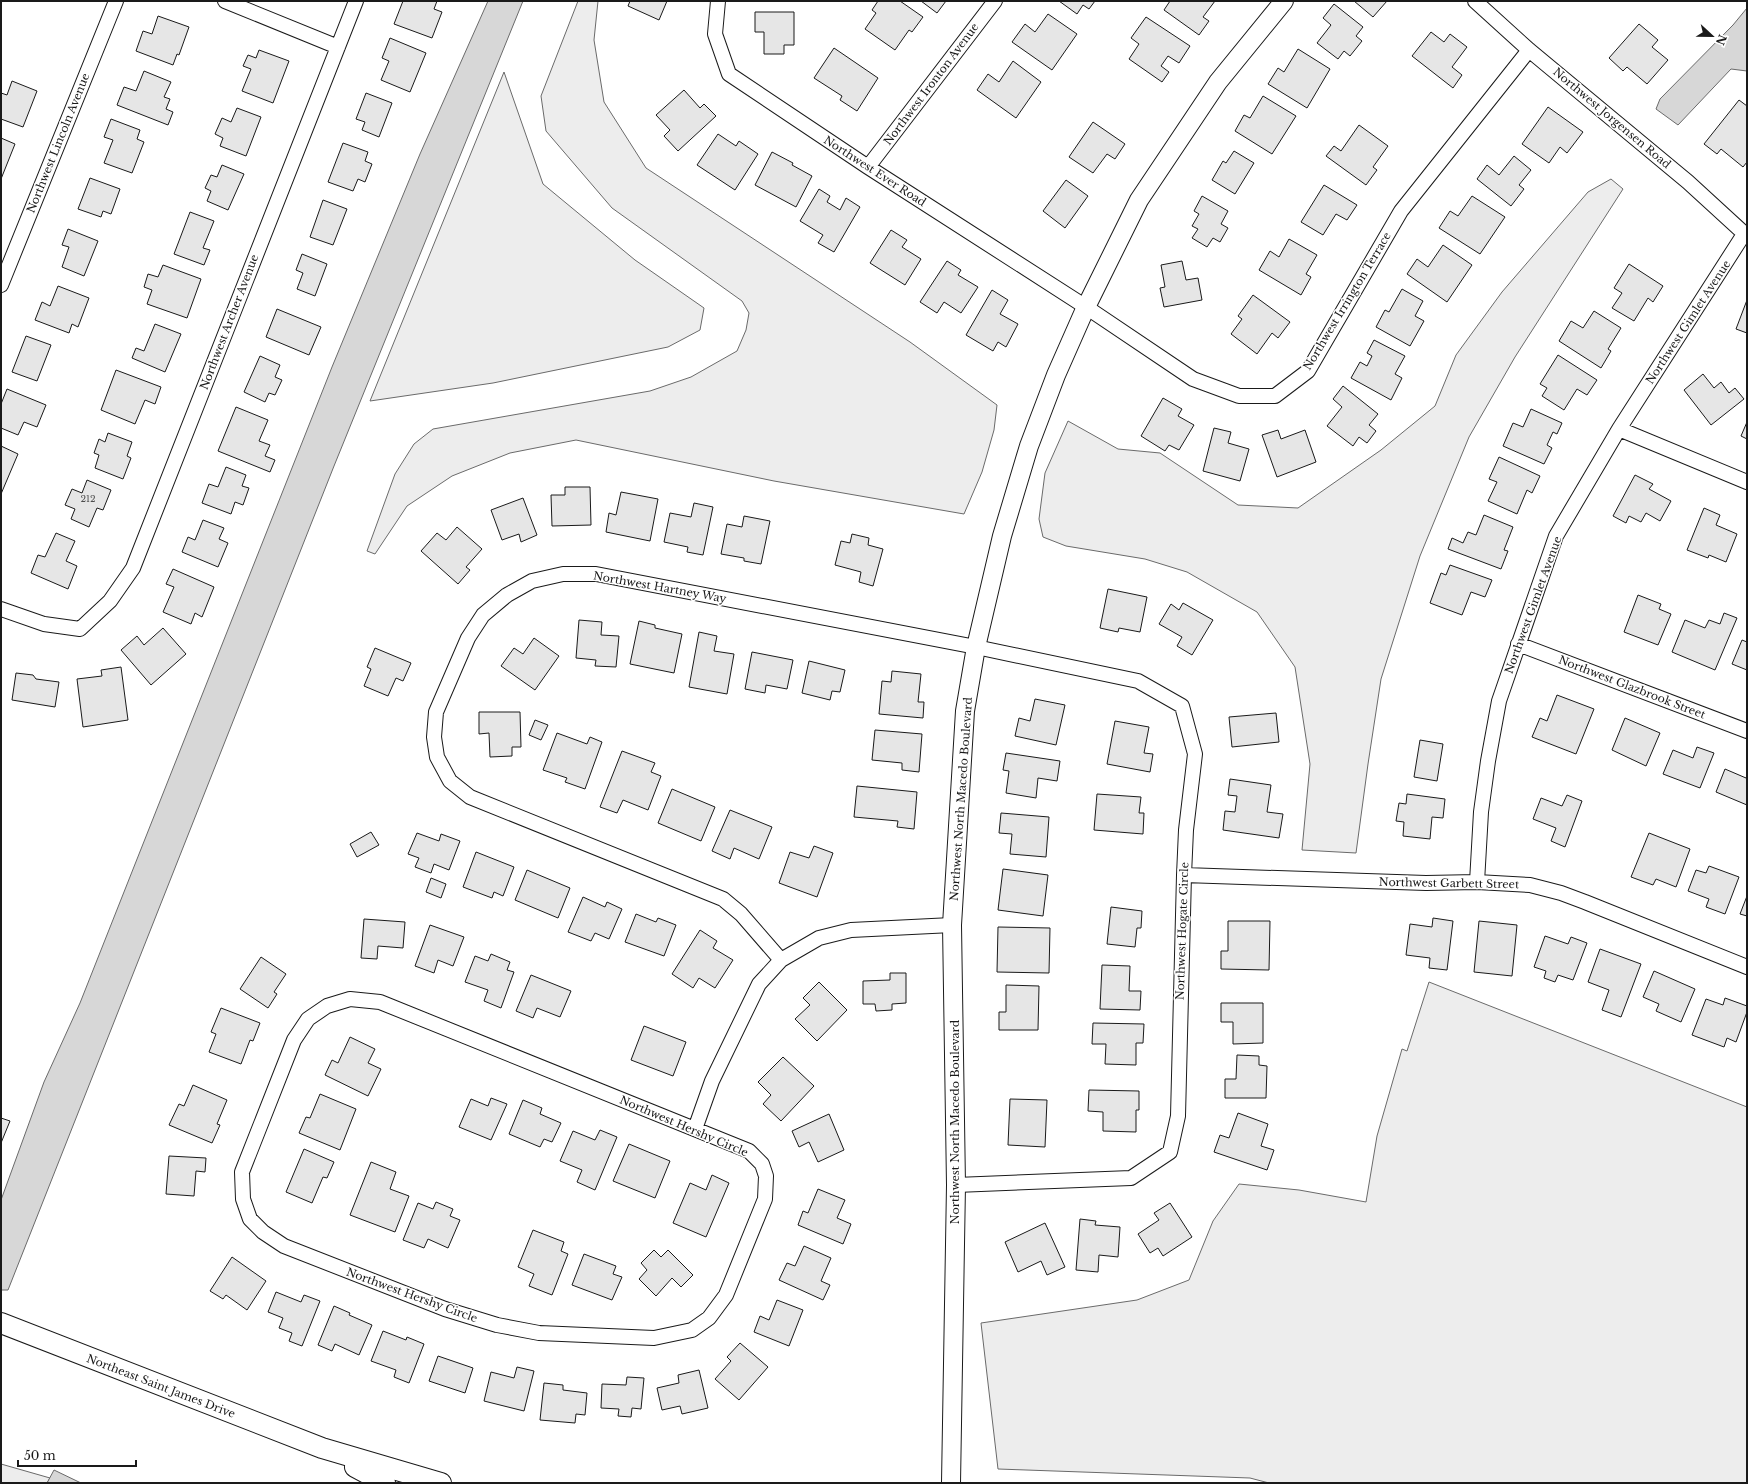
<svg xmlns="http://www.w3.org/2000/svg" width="1748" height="1484" font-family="'Libre Baskerville',serif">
<rect width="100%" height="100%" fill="#fff"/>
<path fill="#ededed" stroke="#6a6a6a" d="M578 1H598L594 40 604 102 646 168 910 342 997 405 994 430 982 472 964 514 774 481 576 440 510 453 452 476 407 506 375 554 367 551 395 474 414 444 433 429 650 391 691 377 737 351 746 330 749 313 742 301 612 208 546 131 541 96Z
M504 72 543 184 635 260 704 308 700 330 668 347 493 383 370 401Z
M1611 179 1623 189 1515 357 1469 437 1420 556 1381 679 1368 764 1356 853 1302 850 1310 764 1295 667 1257 612 1187 572 1145 559 1066 546 1043 537 1039 519 1045 473 1068 421 1118 449 1160 453 1238 505 1298 508 1381 450 1435 406 1456 355 1502 292 1588 192Z
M1429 982 1747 1107V1483H1269L1250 1478 998 1469 981 1323 1137 1300 1189 1280 1213 1221 1239 1184 1299 1190 1366 1202 1377 1136 1402 1049 1407 1051Z
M1 1464 50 1478 47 1483H1Z"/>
<path fill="#d7d7d7" stroke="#6a6a6a" d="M488 1H523L334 466 8 1290H1V1200L44 1082 80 1003 332 367 420 154Z
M1747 8V71L1731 69 1678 125 1656 109 1660 99 1733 25Z
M54 1470 81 1483H47Z"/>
<path fill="#e6e6e6" stroke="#1a1a1a" d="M403 1H437L434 9 442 12 432 38 394 24Z
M630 1H667L659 20 628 6Z
M878 1H900L923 17 912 32 909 30 895 50 865 29 876 13 872 10Z
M921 1H946L937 13Z
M1059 1H1095L1089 9 1083 5 1077 14Z
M1170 1H1215L1203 17 1209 21 1199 35 1164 10Z
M1354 1H1387L1373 17Z
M1334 4 1363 27 1356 36 1362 41 1350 56 1344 51 1338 59 1317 43 1331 25 1323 18Z
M755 12H794V45H784V54H764V32H755Z
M1048 14 1077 34 1052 70 1012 42 1025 24 1035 32Z
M158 16 189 27 179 55 177 54 173 65 136 51 143 31 152 34Z
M1146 17 1190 46 1179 63 1168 56 1161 66 1169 72 1162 82 1129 59 1139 44 1131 38Z
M1639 24 1658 40 1652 47 1668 60 1647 84 1627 67 1623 71 1609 58Z
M1431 32 1444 42 1450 34 1467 47 1452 67 1462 75 1453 88 1412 56Z
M390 38 426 53 410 92 381 80 389 61 382 58Z
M834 48 878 78 857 111 840 100 842 96 814 78Z
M1298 49 1330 69 1307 108 1268 84 1278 68 1284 72Z
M259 50 289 61 273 103 242 91 251 69 243 66 248 55 256 58Z
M1013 61 1041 82 1016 118 977 90 988 74 999 82Z
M144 71 171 82 164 97 170 99 166 109 173 112 168 125 117 105 124 87 136 91Z
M12 81 37 91 23 127 1 119V93L7 95Z
M684 90 700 108 704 104 716 116 678 151 664 136 670 130 656 115Z
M366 93 392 103 379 137 362 130 365 122 356 119Z
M1263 96 1296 116 1272 154 1235 131 1244 115 1250 118Z
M1739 100 1747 106V162L1743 167 1721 149 1717 154 1704 144Z
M1548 107 1583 132 1567 153 1560 147 1549 163 1522 144Z
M237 108 261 117 246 156 220 146 223 138 215 134 222 118 231 122Z
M111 119 140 130 137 139 144 142 132 173 104 163 113 140 104 137Z
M1093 122 1125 144 1115 159 1107 154 1093 173 1069 157Z
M1359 125 1388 146 1373 167 1377 170 1366 185 1326 156 1334 146 1341 151Z
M718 134 736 146 739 141 758 154 735 190 697 165Z
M1 138 15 144 1 179Z
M343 143 368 152 365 161 372 164 365 182 358 179 353 191 328 182Z
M1234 151 1254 163 1235 194 1212 180 1223 161 1226 163Z
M772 152 793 163 792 165 812 176 796 207 755 185Z
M1514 156 1531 170 1519 185 1524 189 1511 206 1477 179 1487 165 1499 175Z
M222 165 244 174 228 210 207 201 211 191 205 188 211 175 217 177Z
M90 178 120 189 111 214 103 211 101 217 78 209Z
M1066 180 1088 196 1065 228 1043 211Z
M1324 185 1357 205 1347 220 1336 214 1323 235 1301 222Z
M819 189 830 196 827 202 840 210 846 198 860 207 834 252 818 243 823 235 800 221Z
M1202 196 1228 211 1221 224 1228 228 1220 242 1213 238 1207 247 1192 238 1198 229 1192 226 1199 214 1194 211Z
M1472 196 1505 217 1480 254 1439 228 1450 211 1458 216Z
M323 200 347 209 333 245 310 237Z
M190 212 214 221 203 248 210 250 204 265 174 254Z
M68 229 98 241 84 276 62 267 69 247 62 245Z
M891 230 907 240 902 247 921 259 905 285 870 263Z
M1289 239 1317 255 1306 274 1311 277 1301 295 1259 270 1270 251 1279 257Z
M1443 245 1472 265 1447 302 1407 274 1417 259 1428 267Z
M302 254 327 264 315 296 297 289 303 273 296 270Z
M947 261 961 270 958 275 978 287 961 313 944 302 937 313 920 302Z
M1182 261 1186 280 1198 278 1202 300 1164 307 1160 288 1165 287 1161 265Z
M1629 264 1663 286 1653 302 1648 298 1634 321 1612 308 1622 293 1614 288Z
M163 265 201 279 187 318 147 304 152 290 144 287 148 274 158 277Z
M58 286 89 298 78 327 72 324 69 333 35 320 42 302 50 306Z
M1402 289 1423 301 1415 316 1424 321 1410 346 1376 327 1385 310 1389 312Z
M992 290 1008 300 1000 314 1018 324 1006 347 998 342 993 351 966 335Z
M1253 295 1290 322 1278 338 1272 333 1257 354 1231 334 1242 319 1238 316Z
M1747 300V333L1736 329Z
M277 309 321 327 309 355 266 337Z
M1594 311 1621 328 1608 349 1611 351 1601 368 1559 341 1571 321 1583 328Z
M155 324 181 334 165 372 132 358 136 348 144 351Z
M26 336 51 345 37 381 12 372Z
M1374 340 1405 356 1395 374 1402 378 1391 400 1351 378 1360 362 1367 366 1372 356 1367 353Z
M1558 355 1597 380 1587 395 1577 389 1564 410 1542 396 1547 388 1540 384Z
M260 356 280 365 275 377 282 380 275 395 269 393 265 402 244 392Z
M116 370 161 387 155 404 145 400 135 424 101 410Z
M1703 374 1714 388 1721 382 1729 393 1735 388 1744 399 1711 425 1684 390Z
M1343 386 1378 414 1369 425 1376 431 1367 443 1359 437 1353 446 1327 426 1342 407 1333 399Z
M7 389 46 405 37 427 24 422 18 435 1 428V404Z
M1163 398 1182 409 1178 416 1194 425 1179 450 1169 445 1165 451 1141 436Z
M236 407 268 420 259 441 270 445 265 456 275 460 270 472 218 451Z
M1531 409 1562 423 1557 434 1553 432 1547 445 1552 448 1544 464 1503 446 1513 423 1523 427Z
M1747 422V439L1741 436Z
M1214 428 1231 432 1228 443 1249 449 1240 481 1203 471Z
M1278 430 1281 439 1305 430 1316 462 1277 477 1262 435Z
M108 433 132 442 127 456 131 458 123 479 95 468 99 455 94 453 99 439 105 442Z
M1 446 18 454 1 494Z
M1499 457 1540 476 1532 493 1527 490 1517 514 1488 501 1497 482 1489 479Z
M226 467 246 475 242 486 249 488 243 505 235 502 231 514 202 503 209 484 218 487Z
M1635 475 1653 484 1649 489 1671 501 1660 521 1646 513 1641 522 1629 516 1626 523 1613 516Z
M87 480 111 490 103 510 97 508 89 527 71 519 75 509 65 505 72 489 82 493Z
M565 487H590L591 525 552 526 551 495H565Z
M621 492 658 499 650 541 606 532 609 513 616 515Z
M523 498 537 535 521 542 519 534 502 540 491 510Z
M694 503 713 507 703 555 687 552 688 547 664 542 670 513 691 517Z
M1704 508 1720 515 1716 525 1737 534 1726 562 1709 555 1708 558 1687 550Z
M1484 515 1513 527 1504 550 1508 551 1501 569 1448 549 1452 538 1463 543 1468 532 1476 535Z
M744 516 770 521 761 564 744 561V558L721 554 727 524 742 527Z
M203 520 224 528 219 539 228 543 218 567 182 552 188 537 195 540Z
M457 527 482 549 466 567 470 570 458 584 421 551 437 533 446 540Z
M56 533 75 541 66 561 77 566 68 589 31 573 38 555 45 557Z
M852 534 869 538 868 545 883 549 873 586 859 582 861 572 835 565 841 541 850 543Z
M1450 565 1492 580 1485 597 1471 592 1462 615 1430 603 1441 573 1446 575Z
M173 569 214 587 202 617 195 613 191 624 163 612 174 587 166 584Z
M1108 589 1147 597 1140 632 1119 628 1118 632 1100 628Z
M1638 595 1661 604 1659 609 1671 614 1658 645 1624 632Z
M1183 603 1213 620 1192 655 1177 646 1182 637 1159 624 1171 604 1179 610Z
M1724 613 1737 618 1715 670 1672 652 1685 620 1705 628 1709 620 1720 624Z
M579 620 602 622 601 635 619 636 616 667 595 666 596 660 576 658Z
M639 621 655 625V628L682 634 674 673 630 664Z
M163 628 186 654 151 685 121 650 137 636 144 645Z
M699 632 717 636 714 651 734 654 727 694 689 687Z
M534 638 559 656 535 690 501 666 514 648 523 654Z
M1742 640 1747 642V670L1732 664Z
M375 648 411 663 403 681 396 678 388 696 364 686 371 669 367 667Z
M752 652 793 660 787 689 766 685 765 693 745 689Z
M809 661 845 670 840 692 832 691 830 700 802 693Z
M121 667 128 720 83 727 77 679 102 676 101 670Z
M892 671 921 674 918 702H924L923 718 879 714 882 681 891 682Z
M16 673 33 675 36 679 59 682 55 707 12 700Z
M1557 695 1594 709 1576 754 1532 737 1540 718 1547 721Z
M1035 699 1065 705 1056 745 1015 736 1019 718 1030 721Z
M479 712H520L521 747H512V756L490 757 489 733 479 734Z
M1276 713 1279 742 1232 747 1229 717Z
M1625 718 1660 733 1646 766 1612 750Z
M535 720 548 725 541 740 529 735Z
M1115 721 1149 727 1144 753 1153 754 1150 772 1107 764Z
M875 730 922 734 919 772 902 770V763L872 760Z
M557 733 587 744 590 737 602 742 585 789 565 782 567 778 543 770Z
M1420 740 1443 744 1437 781 1414 777Z
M1697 747 1714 753 1700 788 1663 774 1673 750 1693 758Z
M622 751 655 763 651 772 661 776 648 810 623 800 617 813 600 807Z
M1006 753 1060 761 1057 781 1038 778 1036 798 1006 793 1009 771 1003 770Z
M1725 769 1746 778 1747 776V805L1716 792Z
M1230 779 1271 785 1267 812 1283 814 1279 838 1223 830 1225 811 1235 812 1237 796 1228 795Z
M857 786 917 792 914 829 897 827 898 821 854 817Z
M672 789 715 807 701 841 658 823Z
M1097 794 1141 797 1139 813H1144L1143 834 1094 830Z
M1407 794 1445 799 1443 818 1432 817 1430 839 1403 836 1404 822 1396 821 1399 803 1406 804Z
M1567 795 1582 801 1565 847 1551 841 1556 828 1533 819 1541 798 1562 806Z
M730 810 772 827 759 859 734 848 730 859 712 851Z
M1001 813 1049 817 1046 857 1010 854 1012 834 999 833Z
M371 832 379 845 357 857 350 844Z
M417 833 439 841 441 834 460 841 449 870 434 864 431 873 415 867 419 858 408 854Z
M1649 833 1690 849 1676 887 1656 879 1653 885 1631 877Z
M814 846 833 853 817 897 779 883 790 852 809 858Z
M476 852 514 867 503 896 494 892 492 898 463 887Z
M1709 866 1739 877 1725 914 1706 907 1709 899 1688 891 1696 870 1706 873Z
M1003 869 1048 875 1043 916 998 910Z
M527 870 570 888 558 918 515 900Z
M431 878 446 884 441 898 426 892Z
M1747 896V916L1740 914Z
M583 897 605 907 607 902 622 909 609 939 595 933 591 941 568 932Z
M1111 907 1142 911 1141 928H1137L1135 947 1107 944Z
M636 914 656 922 658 918 676 925 664 956 625 942Z
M1433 918 1453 921 1447 970 1429 968 1430 958 1406 955 1410 924 1432 927Z
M364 919 405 922 403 948 378 946 377 959 361 958Z
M1228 921H1270L1269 970 1221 969V951H1228Z
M1479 921 1517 925 1512 976 1474 972Z
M430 925 464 937 453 966 438 960 434 973 415 966Z
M998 927 1050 928 1049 973 997 972Z
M700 930 717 941 713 948 733 960 715 988 699 978 693 988 672 974Z
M1545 936 1568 944 1571 937 1587 943 1573 980 1558 975 1555 982 1544 978 1546 971 1534 967Z
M1600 949 1641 964 1621 1017 1602 1010 1609 990 1588 982Z
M491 954 510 962 507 970 514 972 501 1008 484 1001 488 990 465 982 475 956 488 961Z
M261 957 286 974 274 992 277 994 268 1008 240 989Z
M1102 965 1130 966 1129 991H1141L1140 1010 1100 1009Z
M1654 971 1695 989 1681 1022 1656 1011 1659 1004 1643 997Z
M890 973H906V1003L892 1004V1010L876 1011 875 1004H863V981L890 980Z
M531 975 571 991 560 1017 537 1008 533 1018 516 1011Z
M819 982 847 1010 817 1041 795 1019 810 1005 803 998Z
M1006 985 1039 986 1038 1030H999V1012H1006Z
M1725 998 1747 1006V1012L1736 1042 1727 1038 1724 1047 1692 1035 1706 999 1723 1005Z
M1221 1003H1263V1043L1233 1044V1022H1221Z
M221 1008 260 1023 253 1041 250 1040 241 1064 209 1052 216 1034 211 1032Z
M1093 1023 1144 1024 1143 1043H1136V1065L1105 1064 1106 1044H1092Z
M644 1026 686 1042 673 1076 631 1060Z
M350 1037 375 1049 368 1063 381 1069 368 1096 325 1075 332 1060 338 1063Z
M1237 1055 1259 1056V1065L1267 1066 1266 1098H1225V1079H1236Z
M783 1057 814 1086 781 1121 763 1104 771 1095 758 1082Z
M193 1085 227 1100 217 1124 220 1125 212 1143 169 1125 179 1104 184 1106Z
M1089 1090 1139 1091V1110H1136V1132L1103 1131V1112L1088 1111Z
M320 1094 356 1109 340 1150 299 1133 306 1117 310 1118Z
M491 1098 507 1104 491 1140 459 1127 471 1099 488 1106Z
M1010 1099 1047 1100 1045 1147 1008 1145Z
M523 1100 542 1108 540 1114 561 1123 552 1142 544 1139 540 1147 509 1134Z
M1238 1113 1268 1124 1261 1146 1274 1150 1267 1170 1214 1152 1220 1135 1229 1138Z
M829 1114 844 1150 818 1162 809 1142 799 1147 792 1131Z
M1 1118 10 1121 1 1143Z
M600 1130 617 1137 595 1190 577 1182 582 1170 560 1161 573 1131 595 1140Z
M629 1144 670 1161 655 1198 613 1181Z
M304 1149 334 1162 327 1178 323 1177 312 1203 286 1192Z
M169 1156 206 1158 205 1172 196 1171 194 1196 166 1194Z
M371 1162 396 1172 390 1189 409 1196 395 1232 350 1215Z
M712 1175 729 1183 706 1237 673 1223 690 1183 706 1190Z
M818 1189 845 1200 837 1218 851 1224 843 1244 798 1225 803 1211 808 1213Z
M436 1202 453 1209 450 1216 460 1220 448 1248 428 1239 424 1248 403 1240 418 1203 433 1209Z
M1170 1203 1192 1237 1163 1256 1158 1248 1150 1253 1138 1234 1159 1220 1154 1213Z
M1080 1219 1096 1221 1095 1225 1120 1227 1118 1257 1099 1255 1098 1272 1076 1270Z
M1045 1223 1065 1267 1047 1275 1041 1261 1018 1272 1005 1242Z
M533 1230 564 1242 561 1251 568 1254 552 1295 529 1286 534 1274 518 1267Z
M804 1246 831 1258 821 1281 830 1285 823 1300 779 1280 787 1263 795 1266Z
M654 1250 661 1257 668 1250 693 1275 681 1287 672 1278 656 1296 639 1279 647 1270 641 1263Z
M584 1254 616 1266 613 1274 622 1277 612 1300 572 1285Z
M232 1257 266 1281 247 1310 226 1295 223 1299 210 1291Z
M276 1292 301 1302 304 1295 320 1301 302 1346 289 1341 292 1333 279 1328 283 1318 268 1312Z
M777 1300 803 1310 789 1346 754 1332 760 1316 769 1320Z
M334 1306 350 1313 349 1315 372 1325 359 1355 335 1344 332 1351 318 1345Z
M383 1331 406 1340 407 1337 424 1344 409 1383 394 1377 396 1370 371 1361Z
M740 1343 768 1367 739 1400 715 1379 731 1361 727 1357Z
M438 1356 473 1368 465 1393 429 1381Z
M517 1367 534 1371 524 1411 484 1401 491 1372 514 1378Z
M699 1370 708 1408 682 1414 680 1406 662 1410 657 1388 679 1383 678 1375Z
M627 1377 644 1378 641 1409 632 1408 631 1417 618 1416 619 1409 601 1408 602 1384 626 1385Z
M544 1383 563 1385V1390L587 1393 585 1415 576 1414 575 1423 540 1420Z"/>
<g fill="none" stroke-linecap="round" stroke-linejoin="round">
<g stroke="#1a1a1a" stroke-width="16">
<path id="minor" d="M225 1 338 47
M718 1 715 34 729 74 868 167 1086 307 1193 379 1239 396H1275L1308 371 1401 211 1529 50
M1475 1 1529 50 1688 182 1747 236
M868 167 995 1
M1 285 116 1
M1619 429 1747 482
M1 609 44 624 80 629 110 601 133 568 356 1
M1518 644 1747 731
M1184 875 1426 883 1477 882 1530 885 1561 893 1585 902 1747 967
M1477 882 1481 812 1488 761 1499 701 1556 536 1619 429 1744 234
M781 960 741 914 723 899 470 797 450 781 437 757 434 737 436 712 468 638 483 615 507 595 532 581 563 574H596L976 647 1138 681 1182 706 1195 754 1186 830 1184 875 1178 1116 1170 1152 1131 1178 956 1185
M350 999 380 1002 749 1151 762 1164 766 1176 765 1199 726 1295 709 1318 692 1330 654 1338 539 1333 497 1325 445 1309 284 1246 263 1232 250 1219 243 1199 242 1172 294 1040 308 1019 327 1006Z
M695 1129 712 1081 759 984 781 960 819 938 851 930 952 925"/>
</g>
<g stroke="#1a1a1a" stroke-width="20">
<path id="tertiary" d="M951 1483 956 1185 952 925 965 711 976 647 1002 536 1029 446 1056 375 1086 307 1139 200 1218 82 1284 1"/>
</g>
<g stroke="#1a1a1a" stroke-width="22">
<path id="secondary" d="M1 1323 322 1448 441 1483
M355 1467 385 1483"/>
</g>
<use href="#minor" stroke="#fff" stroke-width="14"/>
<use href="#tertiary" stroke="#fff" stroke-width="18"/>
<use href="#secondary" stroke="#fff" stroke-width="20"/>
</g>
<g text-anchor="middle" stroke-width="3" stroke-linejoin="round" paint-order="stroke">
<g font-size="9" fill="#4d4d4d">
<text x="88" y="502">212</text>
</g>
<g font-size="11" fill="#1a1a1a" stroke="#fff">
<text transform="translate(931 84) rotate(-53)" y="4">Northwest Ironton Avenue</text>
<text transform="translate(1612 118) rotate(40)" y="4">Northwest Jorgensen Road</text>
<text transform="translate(58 143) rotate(-68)" y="4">Northwest Lincoln Avenue</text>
<text transform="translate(875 171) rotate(33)" y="4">Northwest Ever Road</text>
<text transform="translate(1347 301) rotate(-59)" y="4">Northwest Irrington Terrace</text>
<text transform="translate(229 322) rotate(-69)" y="4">Northwest Archer Avenue</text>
<text transform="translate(1688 322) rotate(-57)" y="4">Northwest Gimlet Avenue</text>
<text transform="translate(660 587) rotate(10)" y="4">Northwest Hartney Way</text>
<text transform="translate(1533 605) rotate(-70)" y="4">Northwest Gimlet Avenue</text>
<text transform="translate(1632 687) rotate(21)" y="4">Northwest Glazbrook Street</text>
<text transform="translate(961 799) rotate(-86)" y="4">Northwest North Macedo Boulevard</text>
<text transform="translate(1449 883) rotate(1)" y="4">Northwest Garbett Street</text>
<text transform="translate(1182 931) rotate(-88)" y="4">Northwest Hogate Circle</text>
<text transform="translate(955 1122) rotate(-90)" y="4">Northwest North Macedo Boulevard</text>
<text transform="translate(684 1126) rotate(23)" y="4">Northwest Hershy Circle</text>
<text transform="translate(412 1295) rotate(20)" y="4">Northwest Hershy Circle</text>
<text transform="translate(161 1386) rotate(21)" y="4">Northeast Saint James Drive</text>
</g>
</g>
<rect width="1748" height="1484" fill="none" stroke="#1a1a1a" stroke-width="4"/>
<g transform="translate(1712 36) rotate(112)" stroke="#ffffff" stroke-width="3" paint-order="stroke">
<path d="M0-3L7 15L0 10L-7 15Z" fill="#1a1a1a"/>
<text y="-6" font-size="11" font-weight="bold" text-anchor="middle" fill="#1a1a1a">N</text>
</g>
<path d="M18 1460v6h118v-6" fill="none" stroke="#1a1a1a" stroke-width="2"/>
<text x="24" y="1460" font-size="12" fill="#1a1a1a" stroke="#ffffff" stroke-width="3" paint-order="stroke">50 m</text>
</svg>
